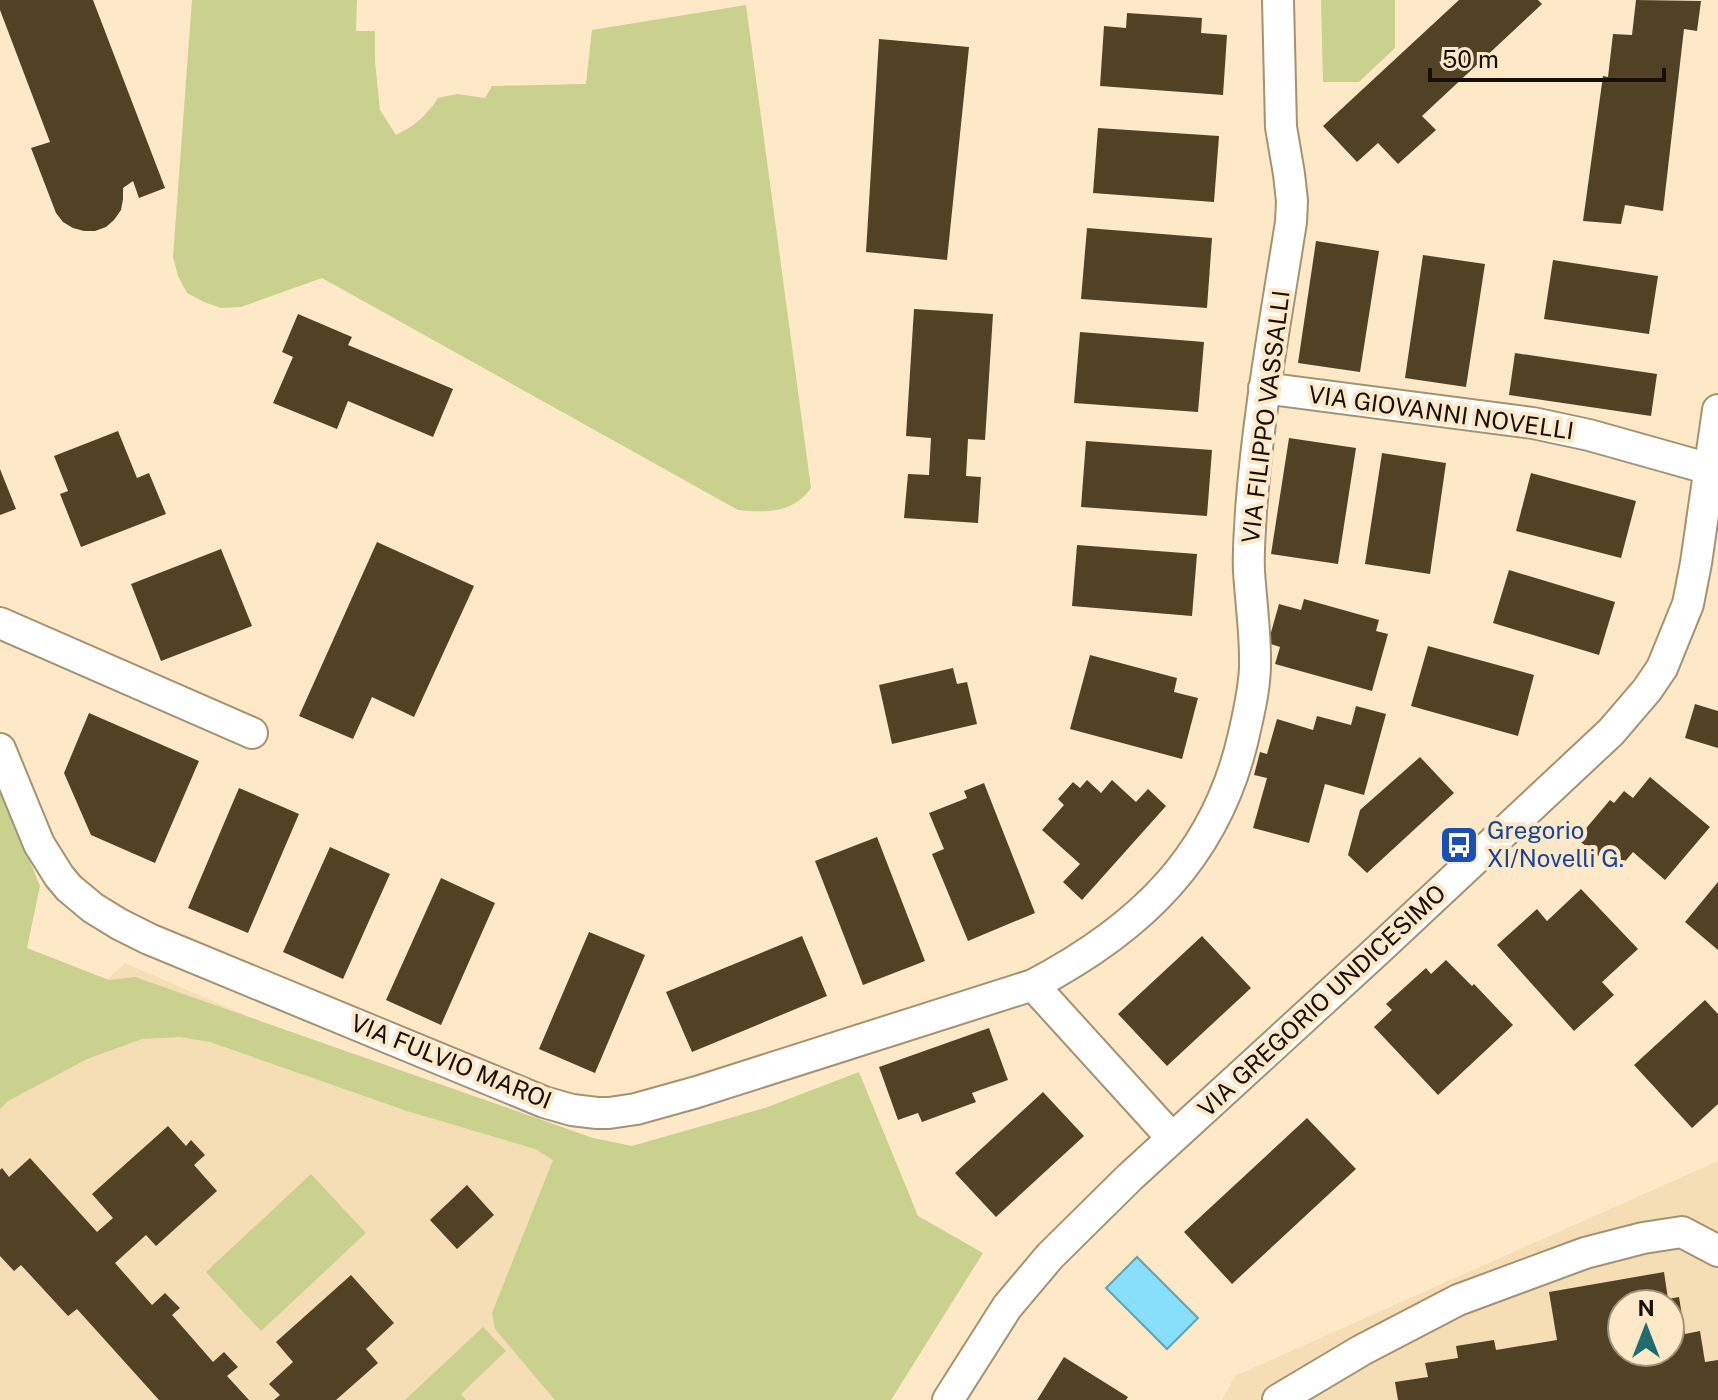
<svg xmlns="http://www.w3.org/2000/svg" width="1718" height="1400" font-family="'Public Sans',sans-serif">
<rect width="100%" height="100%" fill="#fde9c8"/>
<path fill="#f5ddb5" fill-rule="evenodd" d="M125 963 563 1153 564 1400H0V1076Z
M1718 1161V1400H1222L1235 1376ZM1622 1304H1670V1352H1622Z"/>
<path fill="#cad08e" d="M192 0H357L356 31H375V62L380 110 396 135C415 126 426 116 438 98L457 94 485 98 492 86 586 84 592 30 746 5 811 488C794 513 765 513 738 510L322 278 241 307 221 308 204 302 187 293 178 276 173 257Z
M1321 0H1395V48L1359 82H1323Z
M0 788 40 886 27 948 109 980 135 977 593 1138 632 1146 765 1108 859 1072 918 1216 983 1253 891 1400H555L495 1329 492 1313 553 1160 535 1149 407 1111 210 1042 180 1037 142 1039 87 1059 8 1101 0 1109Z
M311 1174 366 1233 261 1331 206 1272Z
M483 1327 506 1351 461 1394 466 1400H405Z"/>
<path fill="#87dffc" stroke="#65a1b2" stroke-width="2" d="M1137 1257 1198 1318 1167 1349 1106 1288Z"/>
<path fill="#514125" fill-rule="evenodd" d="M0 0H93L165 188 139 198 133 181 123 188V199L121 210 114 220 106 227 95 231H84L73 228 63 222 56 213 31 148 50 142 0 10Z
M1459 0H1538L1542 4 1422 116 1436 130 1398 164 1378 143 1357 162 1323 126Z
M1636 0 1701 1 1697 31 1684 29 1663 211 1625 205 1621 224 1583 221 1603 76 1608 77 1613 34 1632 35Z
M1127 13 1202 18 1201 33 1227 35 1223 95 1100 86 1104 26 1126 28Z
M879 39 969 47 947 260 866 252Z
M1098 128 1219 136 1214 202 1093 193Z
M1087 228 1212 238 1207 308 1081 299Z
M1316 241 1379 251 1360 372 1298 363Z
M1423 255 1485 264 1466 387 1405 378Z
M1553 260 1658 276 1649 334 1544 319Z
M914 309 993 314 985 440 968 439 966 476 981 477 978 523 904 518 908 474 929 475 931 438 906 436Z
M298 314 352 337 348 345 453 389 433 437 348 401 337 429 273 403 293 357 282 352Z
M1080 332 1204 342 1198 412 1074 403Z
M1515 353 1657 374 1651 416 1509 395Z
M118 431 137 478 149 473 166 514 81 547 60 494 68 491 54 456Z
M1289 438 1356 448 1338 564 1271 554Z
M1086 441 1212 450 1207 516 1081 507Z
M1382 453 1446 463 1430 574 1365 564Z
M0 469 16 509 0 515Z
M1531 473 1636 501 1621 558 1516 531Z
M377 542 474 586 414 717 372 697 353 739 299 716Z
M1077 545 1197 554 1192 616 1072 606Z
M221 549 252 626 161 661 131 584Z
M1509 570 1615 602 1599 655 1493 623Z
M1304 599 1379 620 1376 631 1388 634 1372 691 1275 664 1280 647 1268 643 1279 604 1301 610Z
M1428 646 1534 675 1518 736 1411 706Z
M1090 655 1177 678 1174 692 1198 698 1182 759 1070 729Z
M953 668 957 684 967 682 977 724 892 744 879 685Z
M1695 704 1718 711V748L1685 738Z
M1356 706 1386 714 1364 795 1325 784 1309 843 1253 828 1267 778 1254 775 1260 752 1267 754 1277 719 1313 730 1317 716 1351 725Z
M89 713 199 761 155 863 91 835 64 773Z
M1420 757 1454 793 1367 873 1348 855 1360 810Z
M1650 777 1710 827 1665 880 1633 852 1617 871 1577 839 1610 800 1614 803 1624 791 1633 798Z
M1087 780 1101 793 1112 780 1136 802 1148 789 1166 806 1082 900 1063 882 1080 864 1042 830 1064 805 1058 799 1073 782 1080 788Z
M984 783 1035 913 968 941 932 854 944 849 929 813 967 798 964 791Z
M239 788 299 814 248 933 188 908Z
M877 837 925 961 863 985 815 861Z
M330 847 390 874 343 979 283 952Z
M441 878 495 903 441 1025 386 1000Z
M1718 882V950L1685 922Z
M1581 889 1638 949 1602 982 1614 995 1574 1031 1497 945 1537 909 1547 921Z
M589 932 645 955 595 1073 539 1049Z
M802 936 827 996 692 1052 666 992Z
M1202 936 1251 988 1167 1066 1118 1014Z
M1446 960 1472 986 1474 984 1513 1025 1438 1095 1374 1027 1392 1010 1386 1004 1426 968 1431 974Z
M1705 1000 1718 1014V1104L1692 1128 1634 1065Z
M989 1028 1008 1080 972 1093 976 1102 922 1122 918 1113 898 1120 879 1067Z
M1043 1092 1084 1136 996 1217 955 1173Z
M1307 1118 1356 1169 1232 1284 1184 1232Z
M168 1126 186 1146 191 1140 205 1155 194 1165 217 1191 156 1246 146 1235 115 1263 152 1305 165 1293 180 1308 172 1315 213 1362 224 1352 238 1367 227 1376 249 1400H159L77 1309 68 1316 21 1265 14 1271 0 1256V1170L2 1168 9 1177 30 1158 97 1232 113 1218 92 1194Z
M467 1185 494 1215 457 1249 430 1220Z
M1664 1272 1668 1299 1679 1297 1685 1334 1700 1331 1705 1362 1718 1360V1400H1398L1395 1382 1428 1377 1425 1363 1458 1358 1456 1346 1494 1340 1496 1350 1557 1340 1549 1292ZM1622 1304H1670V1352H1622Z
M351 1275 394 1323 366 1349 378 1363 336 1400H274L280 1395 269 1384 293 1362 276 1342Z
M1064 1357 1128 1397 1126 1400H1037Z"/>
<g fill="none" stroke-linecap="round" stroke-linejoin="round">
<g stroke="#a49273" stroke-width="34">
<path id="minor" d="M1264 388 1533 423 1589 435 1710 469
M0 623 252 733
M0 749 39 844 59 876 69 888 93 908 119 924 149 939 544 1102 572 1110 597 1113H609L636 1109 697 1092 1033 985 1172 1138
M1033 985C1140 929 1217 856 1244 734 1249 712 1254 691 1255 668 1256 636 1251 604 1249 571 1248 551 1250 531 1251 511 1258 414 1276 318 1291 222L1292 201 1289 174 1281 127 1278 0
M948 1400 1007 1307 1050 1256 1130 1177 1379 949 1611 732 1647 690 1662 668 1688 604 1696 563 1718 410
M1278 1400 1362 1350 1458 1300 1585 1253 1643 1238 1682 1232 1718 1251"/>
</g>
<use href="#minor" stroke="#fff" stroke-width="30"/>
</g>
<defs>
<g id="bus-square" transform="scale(2)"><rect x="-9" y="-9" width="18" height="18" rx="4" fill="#1a4fb4" stroke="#fde9c8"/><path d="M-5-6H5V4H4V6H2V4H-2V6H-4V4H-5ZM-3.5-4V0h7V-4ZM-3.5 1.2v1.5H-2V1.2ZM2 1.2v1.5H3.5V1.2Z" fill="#fff"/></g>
</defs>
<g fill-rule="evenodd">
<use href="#bus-square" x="1459" y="845"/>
</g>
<g text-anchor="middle" stroke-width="8" stroke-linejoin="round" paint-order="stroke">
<g font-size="24" fill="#160f05" stroke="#fde9c8">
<text transform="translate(1441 413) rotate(8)" y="8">VIA GIOVANNI NOVELLI</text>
<text transform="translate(1266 417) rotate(-83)" y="8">VIA FILIPPO VASSALLI</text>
<text transform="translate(1322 1001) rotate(-43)" y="8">VIA GREGORIO UNDICESIMO</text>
<text transform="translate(451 1062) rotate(22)" y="8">VIA FULVIO MAROI</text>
</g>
<g font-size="24" fill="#164399" stroke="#fde9c8" text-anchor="start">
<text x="1487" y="839">Gregorio<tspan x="1487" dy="28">XI/Novelli G.</tspan></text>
</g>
</g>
<g transform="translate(1646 1328)"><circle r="38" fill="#fde9c8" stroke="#a1927a" stroke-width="2"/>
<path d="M0-6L14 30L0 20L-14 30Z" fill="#206c6e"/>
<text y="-12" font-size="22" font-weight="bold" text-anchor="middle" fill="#160f05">N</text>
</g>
<path d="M1430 68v12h234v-12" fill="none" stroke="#160f05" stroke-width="4"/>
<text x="1442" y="68" font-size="24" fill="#160f05" stroke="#fde9c8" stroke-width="6" paint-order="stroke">50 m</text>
</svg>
